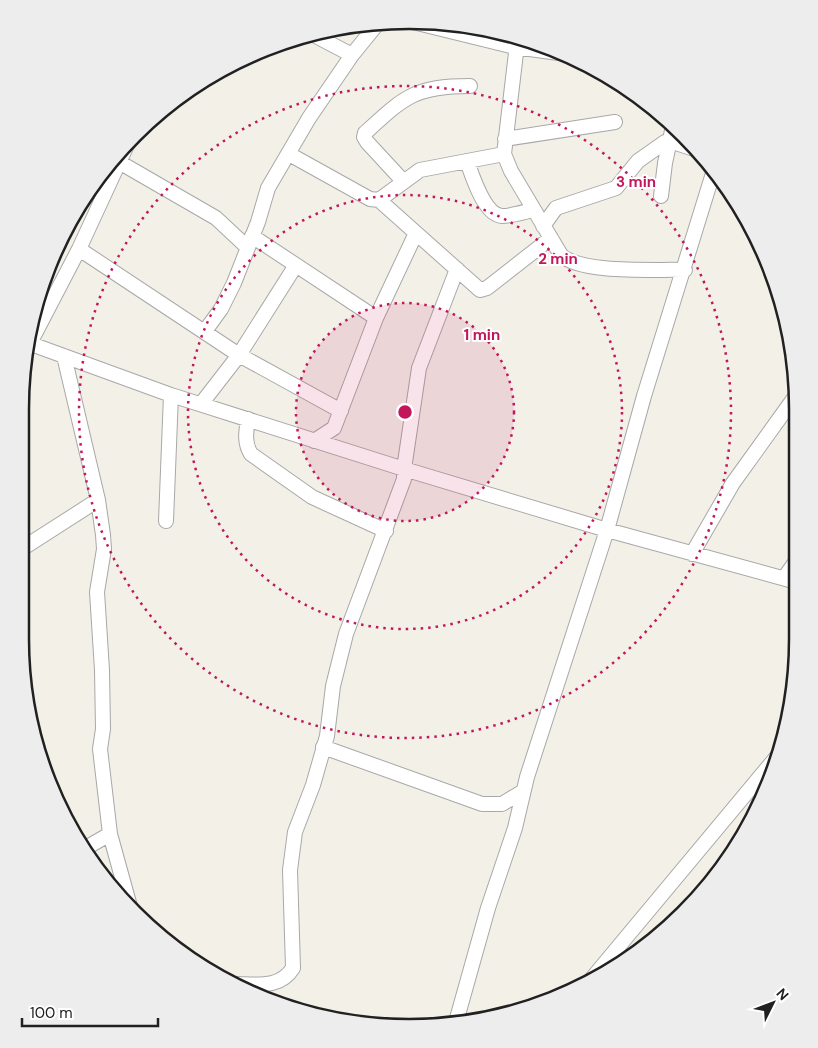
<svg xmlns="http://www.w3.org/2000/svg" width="818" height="1048" font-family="'DM Sans',sans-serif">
<rect width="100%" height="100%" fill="#f2f0e7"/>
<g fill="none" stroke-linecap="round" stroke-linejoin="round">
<g stroke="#a8a8a8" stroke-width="16">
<path id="minor" d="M413 22 515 47 566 54
M312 34 352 55
M518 36 504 154 511 171 561 255C581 274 656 269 685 270
M505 139 615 122
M289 154 370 199 379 200 480 290 487 288 551 238
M467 161C472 175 484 215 502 216 512 216 524 212 533 210
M119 162 216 218 247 247
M403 181 367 142 364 137 365 133C404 97 415 86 470 86
M661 196 665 163 673 126
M379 200 420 170 504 154
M543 226 556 208 616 188 638 161 665 142H673L700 151
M252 236 376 318
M79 249 239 355 341 411
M205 331 221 309 234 283 258 222 268 188 309 118 352 55 378 23
M30 340 31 344 171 395 404 469 607 530 793 581
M28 347 79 249 128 143
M64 356 98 500 103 535 104 549 97 592 102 670 103 729 100 749 110 834 131 910
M201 404 239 355 296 265
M248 419C246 432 244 443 251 454L312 497 386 531
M314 441 334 428 376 318 416 233
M166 521 171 395
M20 550 98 500
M692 554 733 483 797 394
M784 578 794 564
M323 747 482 804H502L522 792
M84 849 110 834
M589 982 779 754
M234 984C257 984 280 989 293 968L290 870 295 832 313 785 327 736 333 686 346 634 404 479V469L419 368 457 269
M456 1022 488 908 515 828 527 777 607 530 644 396 714 170"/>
</g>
<use href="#minor" stroke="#fff" stroke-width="14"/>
</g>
<circle cx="405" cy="412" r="109" fill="#c2185b" fill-opacity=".12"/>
<g fill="none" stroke="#c2185b" stroke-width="2.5" stroke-dasharray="2.5 5">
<circle cx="405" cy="412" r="109"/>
<circle cx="405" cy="412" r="217"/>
<circle cx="405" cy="412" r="326"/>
</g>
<path d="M0 0H818V1048H0ZM409 29H409A380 380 0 0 1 789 409V639A380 380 0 0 1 409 1019H409A380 380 0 0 1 29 639V409A380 380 0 0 1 409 29Z" fill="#ededed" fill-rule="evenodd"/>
<path fill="none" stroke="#212121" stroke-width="2.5" d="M409 29H409A380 380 0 0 1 789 409V639A380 380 0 0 1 409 1019H409A380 380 0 0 1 29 639V409A380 380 0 0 1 409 29Z"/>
<circle cx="405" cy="412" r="8" fill="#c2185b" stroke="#fff" stroke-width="2.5"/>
<g font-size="15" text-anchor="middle" font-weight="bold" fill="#c2185b" stroke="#fff" stroke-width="4" stroke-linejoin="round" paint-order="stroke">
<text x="636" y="187">3 min</text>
<text x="558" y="264">2 min</text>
<text x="482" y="340">1 min</text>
</g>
<g transform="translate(773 1003) rotate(48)" stroke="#ffffff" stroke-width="4" paint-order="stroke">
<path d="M0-4L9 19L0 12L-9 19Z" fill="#212121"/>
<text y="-8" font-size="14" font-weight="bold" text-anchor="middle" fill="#212121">N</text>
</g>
<path d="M22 1018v8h136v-8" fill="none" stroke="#212121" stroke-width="2.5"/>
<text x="30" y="1018" font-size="15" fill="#212121" stroke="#ffffff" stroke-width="4" paint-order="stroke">100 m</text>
</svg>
